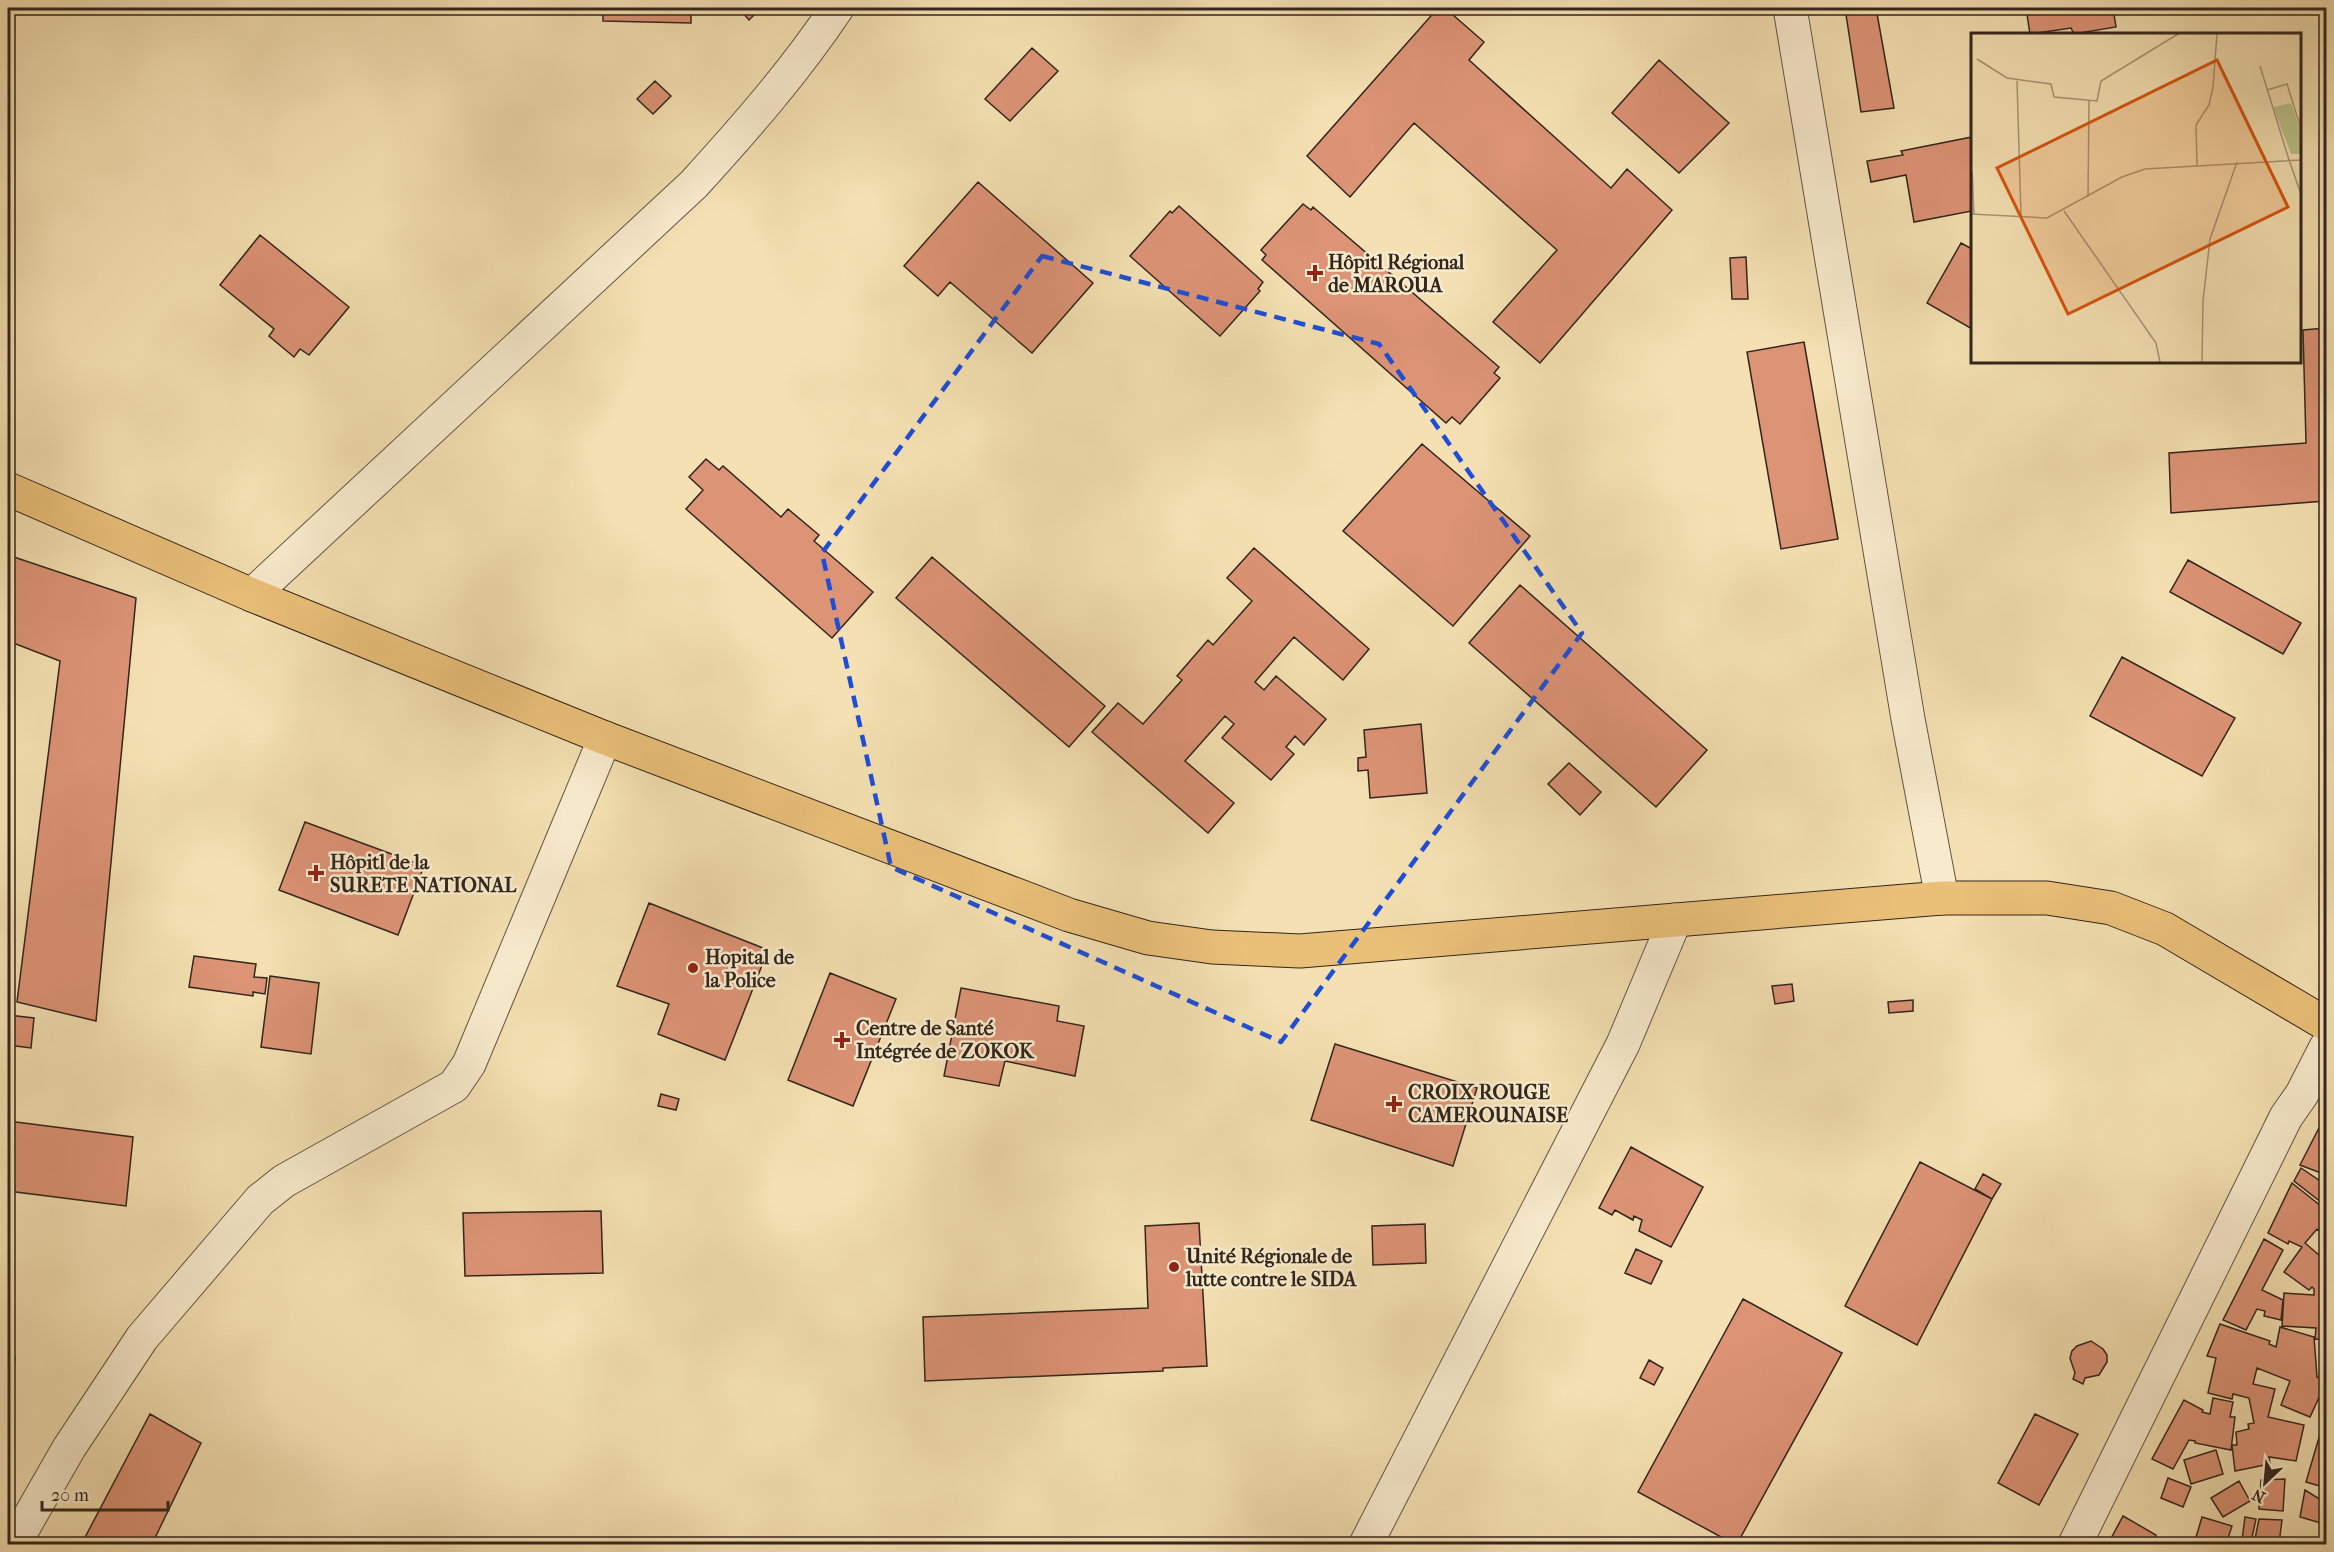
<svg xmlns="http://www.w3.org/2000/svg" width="2334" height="1552" font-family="'IM FELL French Canon',serif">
<rect width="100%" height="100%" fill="#f4e0b2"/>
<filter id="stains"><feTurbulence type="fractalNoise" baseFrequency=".00333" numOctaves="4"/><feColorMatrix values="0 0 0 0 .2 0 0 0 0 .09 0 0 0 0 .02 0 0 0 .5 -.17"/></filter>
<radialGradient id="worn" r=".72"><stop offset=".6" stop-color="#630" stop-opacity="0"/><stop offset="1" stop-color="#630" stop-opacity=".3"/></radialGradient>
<path fill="#dc9376" stroke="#32251c" stroke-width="1.5" d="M603 8H691V23L603 21Z
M741 8H761L749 20 742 12Z
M1438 8H1445L1484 42 1469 60 1611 188 1627 169 1672 210 1540 363 1493 322 1557 250 1414 123 1350 197 1307 156Z
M1845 8H1876L1894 108 1861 112Z
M2026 8H2113L2116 27 2074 34 2071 28 2030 34Z
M1032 48 1058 71 1010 121 985 99Z
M1659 60 1729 123 1679 173 1612 113Z
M655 81 671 96 653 114 637 99Z
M1972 137V211L1914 222 1906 175 1871 182 1867 161 1903 155 1901 151Z
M978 182 1093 283 1032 353 950 282 938 296 904 266Z
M1303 204 1311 210 1313 207 1499 367 1494 373 1500 378 1460 424 1452 417 1446 423 1262 260 1266 255 1261 250Z
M1179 206 1263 282 1258 289 1260 291 1220 336 1130 256 1170 211 1172 213Z
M260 235 349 307 309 355 300 349 294 357 269 336 274 329 220 285Z
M1961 243 1972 249V329L1927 303Z
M1746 257 1748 299H1732L1730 258Z
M2326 328V501L2171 513 2169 453 2306 443 2303 330Z
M1804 342 1838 539 1781 549 1747 352Z
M1422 444 1530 536 1453 626 1343 531Z
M706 459 719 470 723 466 781 517 788 509 819 535 814 541 873 592 832 638 686 509 703 490 689 477Z
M1254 548 1369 649 1343 680 1294 637 1255 682 1264 690 1276 676 1326 719 1304 745 1295 736 1286 747 1294 754 1271 780 1222 738 1234 724 1225 716 1185 761 1234 803 1208 833 1092 732 1118 703 1143 724 1182 680 1177 676 1208 640 1213 645 1252 601 1227 578Z
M8 555 136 598 96 1021 17 1002 60 661 8 641Z
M932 557 1105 706 1069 747 896 598Z
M2188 560 2301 623 2283 654 2170 592Z
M1520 585 1707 750 1656 807 1469 643Z
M2122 657 2235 718 2202 776 2090 716Z
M1421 724 1427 793 1370 798 1368 770 1358 771V758L1366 757 1364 730Z
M1569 763 1601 792 1580 815 1548 784Z
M305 822 424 866 398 935 279 890Z
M649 903 768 950 725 1060 658 1034 669 1004 617 986Z
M194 956 256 964 254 977 267 978 265 994 253 992V996L189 987Z
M830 973 896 999 853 1106 788 1080Z
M270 976 319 983 311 1054 261 1047Z
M1792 984 1794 1001 1775 1004 1772 986Z
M961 988 1059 1006 1057 1021 1084 1026 1075 1076 1005 1061 999 1086 944 1076Z
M1913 1000V1011L1889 1013 1888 1002Z
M8 1015 34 1018 31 1048 8 1045Z
M1335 1044 1477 1088 1453 1166 1311 1120Z
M661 1094 679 1099 676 1110 658 1106Z
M2323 1120 2326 1122V1175L2300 1165Z
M8 1121 133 1137 126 1206 8 1191Z
M1631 1147 1703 1187 1671 1247 1639 1231 1642 1220 1634 1216 1633 1220 1615 1210 1612 1215 1599 1208Z
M1920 1162 1992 1199 1917 1345 1845 1306Z
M2301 1168 2326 1185V1206L2294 1181Z
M1983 1174 2001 1184 1992 1199 1975 1189Z
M2292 1183 2326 1210 2323 1213 2326 1217V1237L2317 1229 2305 1243 2326 1261V1340L2315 1339 2316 1328 2282 1326 2284 1293 2314 1295V1289L2312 1287 2309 1290 2284 1272 2302 1247 2289 1241 2288 1244 2268 1233Z
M601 1211 603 1273 465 1276 463 1213Z
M1199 1223 1207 1366 1163 1368V1371L925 1381 923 1317 1148 1308 1145 1226Z
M1425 1224 1426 1263 1373 1265 1372 1226Z
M2264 1239 2283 1250 2262 1290 2283 1300 2281 1320 2264 1316 2265 1311 2257 1309 2246 1330 2223 1320Z
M1636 1249 1662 1261 1651 1284 1625 1273Z
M1743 1299 1842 1353 1737 1544H1734L1638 1492Z
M2220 1324 2270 1341 2269 1344 2276 1347 2280 1327 2314 1337 2317 1377 2326 1382 2310 1417 2281 1405 2290 1381 2257 1368 2253 1384 2275 1389 2268 1417 2304 1425 2296 1461 2269 1457 2270 1464 2235 1471 2232 1445H2237L2236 1432 2249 1429 2248 1424 2254 1423 2249 1398 2233 1394 2232 1399 2208 1393 2216 1358 2207 1356Z
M2091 1341 2103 1349 2107 1355V1362L2099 1375 2085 1378 2083 1384 2073 1379 2075 1373 2070 1358 2072 1351 2077 1346Z
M8 1357H15L13 1381H8Z
M1649 1360 1663 1368 1654 1385 1640 1378Z
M2213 1398 2233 1402 2230 1417H2235L2231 1450 2195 1443V1441L2189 1440 2173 1469 2152 1459 2184 1400 2203 1410 2202 1412 2210 1414Z
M150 1414 201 1443 152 1544H85L82 1543Z
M2035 1414 2078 1434 2039 1505 1998 1483Z
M2320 1434 2326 1436V1488L2306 1482Z
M2216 1450 2223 1474 2191 1484 2184 1460Z
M2168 1478 2191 1487 2183 1507 2161 1498Z
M2285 1479 2283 1511 2259 1509 2261 1480Z
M2239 1481 2250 1501 2223 1517 2211 1498Z
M2305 1490 2326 1503 2321 1523 2300 1517Z
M2123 1516 2156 1535 2151 1544H2108Z
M2202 1517 2232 1526 2226 1544H2194Z
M2245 1517 2256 1519 2251 1542 2242 1540Z
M2259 1519 2282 1520 2279 1544H2254Z"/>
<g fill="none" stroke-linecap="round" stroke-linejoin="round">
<g stroke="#625442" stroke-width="35">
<path id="minor" d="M1790 8 1908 719 1942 898
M252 595 694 184C745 128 795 71 837 8
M14 1544 69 1448 142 1338 260 1200 284 1181 454 1086 469 1064 605 738
M1366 1544 1623 1044 1675 920
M2075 1544 2286 1117 2302 1094 2326 1047"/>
</g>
<g stroke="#32251c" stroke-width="35">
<path id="major" d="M8 489 252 595 605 738 1069 915 1148 938 1212 947 1300 951 1942 898H2047L2111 908 2165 929 2326 1024"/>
</g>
<use href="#minor" stroke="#f8ebcd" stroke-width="33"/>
<use href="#major" stroke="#eac079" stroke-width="33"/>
</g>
<path fill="none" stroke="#1d4ed8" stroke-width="4.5" stroke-dasharray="12 8" stroke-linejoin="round" d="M1042 256 1379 344 1582 633 1281 1042 891 867 822 553Z"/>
<g fill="#8f2418" stroke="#f8ebcd" stroke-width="2">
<path d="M1312 264h6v6h6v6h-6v6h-6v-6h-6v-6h6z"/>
<path d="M313 864h6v6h6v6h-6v6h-6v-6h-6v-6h6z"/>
<circle cx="693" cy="968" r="6"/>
<path d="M839 1031h6v6h6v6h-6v6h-6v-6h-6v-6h6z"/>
<path d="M1391 1095h6v6h6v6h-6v6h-6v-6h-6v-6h6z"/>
<circle cx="1174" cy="1267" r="6"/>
</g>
<g text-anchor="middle" stroke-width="5" stroke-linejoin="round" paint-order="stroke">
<g font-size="20" font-weight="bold" fill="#32251c" stroke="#f8ebcd" text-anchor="start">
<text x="1328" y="269">Hôpitl Régional<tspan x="1328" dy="23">de MAROUA</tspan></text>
<text x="330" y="869">Hôpitl de la<tspan x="330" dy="23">SURETE NATIONAL</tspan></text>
<text x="705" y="964">Hopital de<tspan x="705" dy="23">la Police</tspan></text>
<text x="856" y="1035">Centre de Santé<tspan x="856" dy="23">Intégrée de ZOKOK</tspan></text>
<text x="1408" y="1099">CROIX ROUGE<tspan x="1408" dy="23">CAMEROUNAISE</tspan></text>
<text x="1186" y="1263">Unité Régionale de<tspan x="1186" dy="23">lutte contre le SIDA</tspan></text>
</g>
</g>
<g transform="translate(1971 33)">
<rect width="330" height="330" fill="#f4e0b2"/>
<path d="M320 70 330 100V121H320L302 74Z" fill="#bbc28c"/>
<path fill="none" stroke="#a69576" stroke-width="1.5" d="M6 26 36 45 80 51 83 64 126 68 130 48 207 1M289 33 318 127M46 48 50 184M296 57 316 51 330 96M318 127 330 161M226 132 225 92 238 72 242 54 246 1M1 138 3 182M117 164 118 68M93 178 185 310 189 329M0 181 76 185 151 144 174 136 330 127M231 329 232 268 239 206 266 129"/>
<path fill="#d6540e" fill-opacity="0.15" stroke="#d6540e" stroke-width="3" d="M246 27 317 174 97 281 26 135Z"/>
<rect width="330" height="330" fill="none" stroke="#32251c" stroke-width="3"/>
</g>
<rect width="2334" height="1552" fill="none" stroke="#f4e0b2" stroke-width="30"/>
<rect x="9" y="9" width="2316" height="1534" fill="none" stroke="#32251c" stroke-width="3"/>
<rect x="15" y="15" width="2304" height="1522" fill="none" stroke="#32251c" stroke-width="1.5"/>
<g transform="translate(2265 1483) rotate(206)" stroke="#f8ebcd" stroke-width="4.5" paint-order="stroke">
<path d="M0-4.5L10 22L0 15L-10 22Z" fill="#32251c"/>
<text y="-9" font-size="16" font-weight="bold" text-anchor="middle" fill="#32251c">N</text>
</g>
<path d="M42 1501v9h126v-9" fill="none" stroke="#32251c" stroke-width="3"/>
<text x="51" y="1501" font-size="18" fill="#32251c" stroke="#f8ebcd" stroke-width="4.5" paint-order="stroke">20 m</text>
<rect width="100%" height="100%" filter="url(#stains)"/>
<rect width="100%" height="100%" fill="url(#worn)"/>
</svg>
